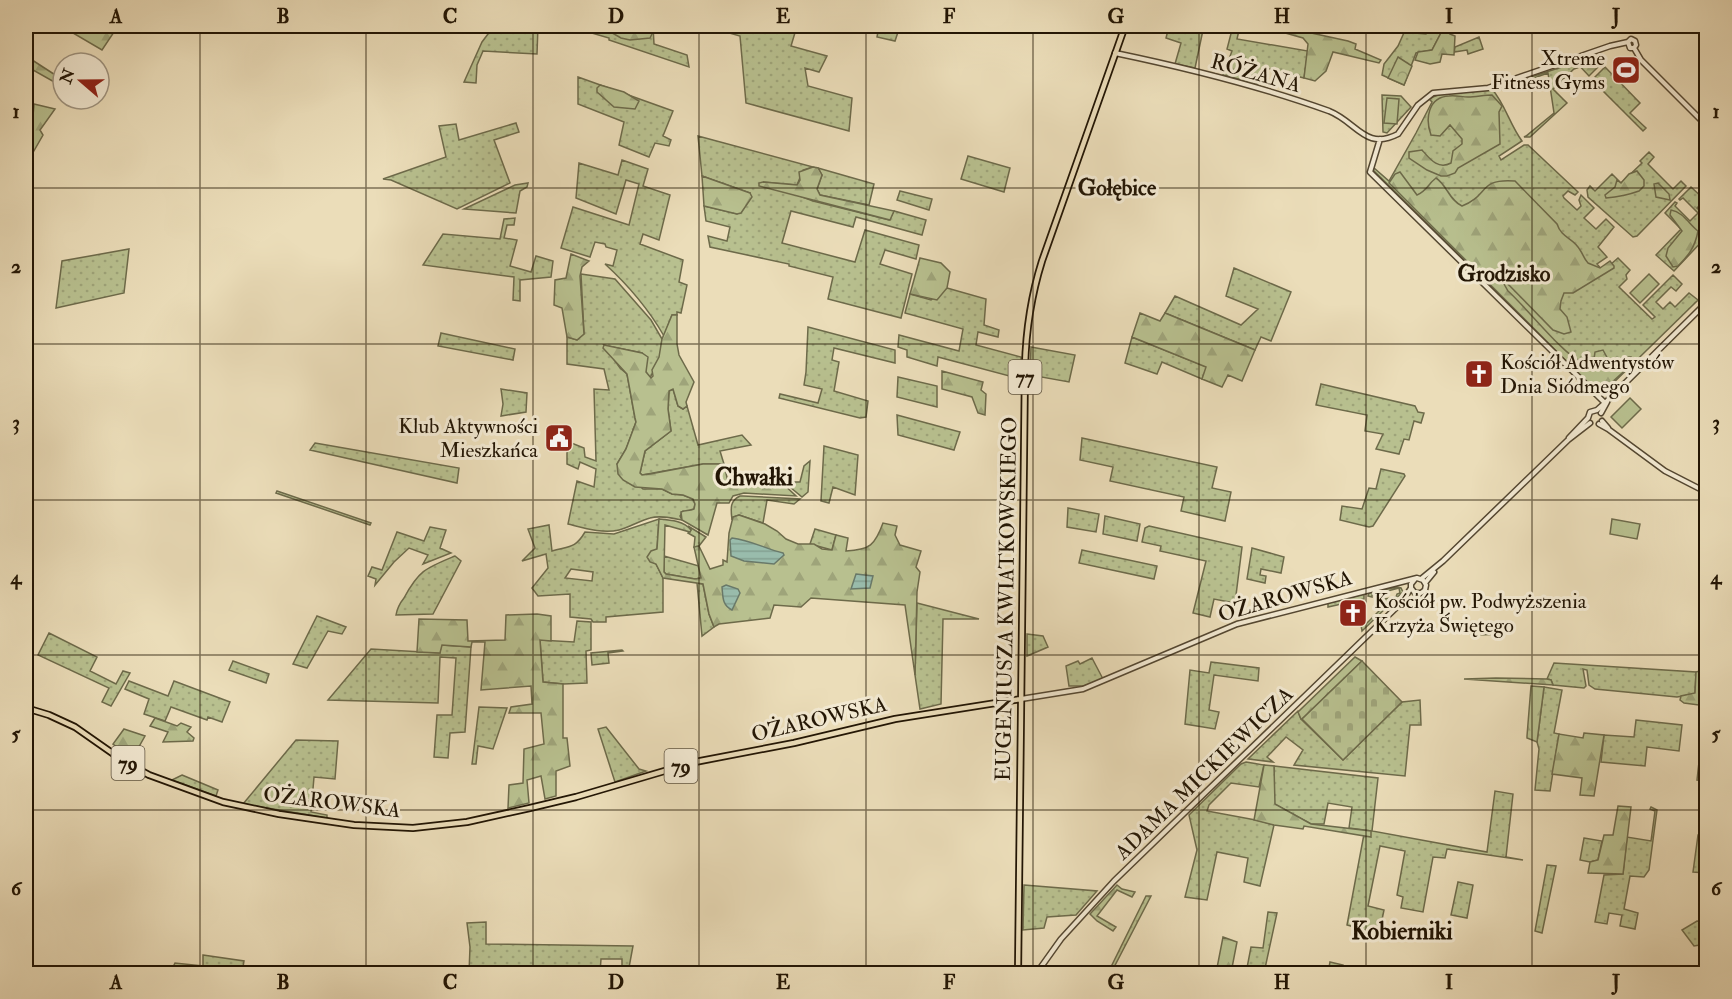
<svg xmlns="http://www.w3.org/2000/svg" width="1732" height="999" font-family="'IM FELL Double Pica',serif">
<defs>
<pattern id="grass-dots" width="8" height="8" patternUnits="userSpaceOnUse" patternTransform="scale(1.5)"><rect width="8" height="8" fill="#b8c08f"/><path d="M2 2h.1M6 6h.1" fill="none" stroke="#9ea47a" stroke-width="1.8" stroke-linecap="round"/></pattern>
<pattern id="forest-firs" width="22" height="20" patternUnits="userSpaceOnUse" patternTransform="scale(1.5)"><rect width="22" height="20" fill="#b8c08f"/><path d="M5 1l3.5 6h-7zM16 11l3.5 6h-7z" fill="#9ea47a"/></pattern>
<pattern id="cemetery-stones" width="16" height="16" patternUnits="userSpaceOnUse" patternTransform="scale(1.5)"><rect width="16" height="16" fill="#b8c08f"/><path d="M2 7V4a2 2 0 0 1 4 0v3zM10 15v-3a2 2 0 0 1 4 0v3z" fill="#9ea47a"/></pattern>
<pattern id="park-crowns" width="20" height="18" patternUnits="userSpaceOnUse" patternTransform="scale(1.5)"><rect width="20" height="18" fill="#b8c08f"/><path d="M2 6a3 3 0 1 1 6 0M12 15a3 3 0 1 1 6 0" fill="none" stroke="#9ea47a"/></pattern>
<pattern id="water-rules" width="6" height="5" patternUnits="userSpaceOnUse" patternTransform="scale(1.5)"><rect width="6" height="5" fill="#99bcac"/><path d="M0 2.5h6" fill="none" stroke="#84a192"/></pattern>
</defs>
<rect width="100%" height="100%" fill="#ebddb9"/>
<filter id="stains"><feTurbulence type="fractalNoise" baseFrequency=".00333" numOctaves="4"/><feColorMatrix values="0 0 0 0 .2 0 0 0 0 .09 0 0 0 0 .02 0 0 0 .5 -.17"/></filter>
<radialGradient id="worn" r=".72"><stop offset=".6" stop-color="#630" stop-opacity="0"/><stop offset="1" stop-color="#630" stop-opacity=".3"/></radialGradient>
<path fill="url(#grass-dots)" stroke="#6d6a4a" stroke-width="1.5" fill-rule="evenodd" d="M494 26H538L537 54 483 51 477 65 476 83 464 82 482 42Z
M579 26H653L654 44 687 55 689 67 609 40V38L578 29Z
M705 26H797L791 46 827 56 819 72 805 68 808 86 852 98 849 131 746 103 740 36Z
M879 26H900L895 41 877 37Z
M1169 26H1186L1203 30 1195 68 1175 64 1181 43 1166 38Z
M1233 26H1240L1237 39 1308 51 1304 78 1266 68 1258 84 1223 75 1232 51 1227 49Z
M1407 26H1412L1415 33 1426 34 1430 26H1440L1443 29 1432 50 1416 53 1404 85 1382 75 1384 64 1398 46Z
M1479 37 1483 49 1468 54 1467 50 1454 52 1455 47Z
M1571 64 1577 68 1574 69 1561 81 1565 85 1563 88 1559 84 1553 89 1567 103 1530 137H1524L1526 136 1554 113 1548 73 1500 90V87Z
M1605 67 1640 103 1630 113 1646 128 1643 131 1592 80Z
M578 77 673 111 663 136 671 140 669 146 655 143 649 157 619 145 624 122 578 104Z
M1492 89C1505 104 1510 125 1522 141L1499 156 1501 160 1524 145H1528L1578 192 1575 195 1568 191 1563 196 1564 198 1577 210 1581 206 1579 200 1581 195 1594 208 1584 218 1596 229 1606 219 1614 227 1598 247 1607 257 1597 264 1603 271 1618 258 1630 270 1626 275 1627 279 1619 287 1652 319 1655 317 1643 305 1673 275 1682 284 1676 291 1671 287 1656 302 1663 309 1670 302 1675 307 1689 293 1698 300 1601 395 1373 170 1374 168 1389 181 1416 133 1432 102 1429 99C1446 89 1472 93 1492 89Z
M1382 95 1401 96 1411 107 1387 133 1383 132Z
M516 123 519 132 494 140 510 183 457 209 391 180 383 179 446 157 439 126 456 124 459 140Z
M698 136 813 167 803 170 797 185 763 182 813 201 889 220 894 211 926 220 922 235 856 217 853 227 791 211 782 243 855 262 865 230 919 245 916 259 885 250 880 264 912 274 901 318 828 299 833 277 789 266V264L710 247 708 236 727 241 730 227 706 221 704 206 737 214 750 193 702 176Z
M1649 152 1654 157 1648 164 1673 189 1681 181 1686 186 1637 236 1633 237 1588 197 1587 190 1590 186 1595 191 1612 174 1621 183 1642 163 1640 161Z
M968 156 1010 168 1004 192 961 179Z
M622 160 648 169 643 186 670 195 659 240 643 234 640 244 683 260 679 282 687 285 681 313 677 312V315H672L664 336C649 310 627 284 605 264L613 266 617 250 606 247 605 244 595 242 590 257 561 248 573 207 629 225 639 184 626 180 616 214 576 198 579 163 618 175Z
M818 168 874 184 869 205 820 195 817 189 822 175Z
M528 183 527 187 520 191 516 213 464 209 515 185Z
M1691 187 1705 200 1697 208 1706 217V237L1674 271 1656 255 1681 229 1665 213 1675 202 1677 203 1675 206 1690 221 1698 213 1683 198 1680 200 1679 199Z
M900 191 932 199 929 210 897 200Z
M515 218 514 225H507L504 238 517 240 510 266 531 272 536 256 553 261 551 277 520 280V301L513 300 514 277 423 265 443 234 500 239 504 219Z
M129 249 124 293 56 308 62 261Z
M1234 268 1291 292 1271 341 1261 337 1255 350 1165 313 1175 296 1241 325 1258 309 1226 296Z
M581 274 615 279 651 320 662 339 660 357 650 378 646 372 642 353 604 345 620 368 627 374 635 418 636 422 626 449 617 464 643 489H662L672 494 683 495 693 499 695 504 694 509 688 512 683 511 680 516 682 520C672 518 660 515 650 518 639 521 630 527 619 530 603 534 584 528 568 524L577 481 594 487 596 469 580 462 578 469 567 464V448L569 442 584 448 585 457 596 461 594 389 609 390 604 369 567 364V337L577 340 584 334Z
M947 288 986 299 984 325 999 330 998 337 978 332 976 345 1021 357V379L938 357 937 366 907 357V350L898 347 899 335 959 351 963 329 905 313 910 294 931 300Z
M808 327 895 350V363L834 348 832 360 839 362 834 391 868 401 866 417 860 418 779 398 780 394 818 403 822 389 804 385 806 372Z
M441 333 515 349 513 360 438 346Z
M1132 337 1207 367 1202 379 1162 362 1157 374 1125 363Z
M1031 347 1075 355 1069 382 1030 375Z
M898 377 937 386V407L897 397Z
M1321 384 1415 406 1418 412 1424 413 1421 423 1414 421 1409 440 1404 439 1399 454 1376 449 1383 434 1365 431 1367 415 1316 405Z
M501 389 527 393 526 412 501 416 503 404Z
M673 389 678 406 683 409 687 406 698 445 742 435 751 445 720 451 724 464H703L642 475 640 473 645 451 671 431 668 409 669 391Z
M897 415 960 432 954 450 898 435Z
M1082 438 1217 467 1212 488 1231 492 1225 521 1181 511 1184 497 1110 481 1113 467 1080 460Z
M315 443 459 468 457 483 310 450Z
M824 446 858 455 855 495 833 487 829 503 821 501Z
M810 461 808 492 802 497 784 482H800L804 466Z
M1381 469 1404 474 1405 476 1373 526 1369 527 1340 520 1342 506 1362 509 1369 488 1376 489Z
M277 491 371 523 370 525 276 493Z
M740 496H743L800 499 794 504 767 500 763 523 739 515 733 517 732 520C731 510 729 501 740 496Z
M1068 508 1099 514 1096 532 1067 527Z
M1105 516 1140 524 1137 541 1103 534Z
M659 519 656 564 663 578V612L606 617V622H593L591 619 570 617V594L538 596 532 588 548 568 546 554 522 561 535 548 528 529 549 525 552 551C569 546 575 549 585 532L614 534ZM571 569 593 572 592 581 565 578Z
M688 526 706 537 699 546 694 547 695 537 688 533 691 530Z
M1149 526 1242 547 1235 603 1214 599 1210 617 1193 613 1206 561 1160 551 1161 546 1142 542 1145 528Z
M430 527 446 530 440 548 451 553 423 564 428 555 409 548 394 562 375 585 376 579 368 576 372 567 382 570 397 532 424 541Z
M815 529 836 535 832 550 810 544Z
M1252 548 1284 557 1281 573 1261 569 1260 575 1266 576 1265 583 1247 579Z
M1082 550 1157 566 1154 579 1079 563Z
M455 556 461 561 433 614 396 615C397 609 400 603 404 598 419 570 426 568 455 556Z
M664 556 699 566 701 578 695 579 666 574 664 572Z
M697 583 703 584 709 614 714 627 702 636Z
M1397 587 1401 588 1403 592 1390 604 1380 598 1384 597 1385 599 1396 597 1397 594 1400 593 1399 588 1372 595V597L1368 596 1369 593Z
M1364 594V599L1328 607V603Z
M1379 601 1388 606 1362 631 1361 625 1365 621 1367 623 1383 607Z
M917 603 979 619H943L941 704 920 709 915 675Z
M317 616 346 627 342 634 328 631 307 668 293 664Z
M577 621 591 622V650L586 651 587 683 563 684 543 682 540 640 574 642Z
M49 633 97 657 90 671 116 684 123 671 130 673 111 706 102 702 109 688 38 655Z
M1027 634 1043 636 1048 647 1027 656Z
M441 645 471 647 465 732 450 733 448 758 434 757 437 715H452L456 658 440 657 438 703 328 700 371 649 440 653Z
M622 650 623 651 608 653 609 663 592 665 591 653Z
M1092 658 1103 679 1084 686H1069L1066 666 1078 661 1080 664Z
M233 661 269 674 266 683 229 670Z
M1211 662 1259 668 1258 681 1214 675 1209 710 1219 712 1215 729 1185 724 1190 670 1209 673Z
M1554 663 1696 672 1695 694 1677 697 1595 689 1589 685 1587 670 1583 669 1586 686 1584 688 1553 685 1551 680 1547 679Z
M129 681 168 696 174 681 230 702 222 722 208 717 207 720 171 707 165 721 144 714 149 699 125 689Z
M1544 687 1562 690 1554 733 1559 734 1550 791 1535 790 1539 749 1537 742Z
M1420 700 1421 725H1410L1405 776 1294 765 1303 750 1286 737 1267 757 1273 762 1248 759 1298 711 1301 719 1343 760 1402 702Z
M479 707 507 708 493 749 478 746 476 764H472Z
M1636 720 1682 725 1679 751 1647 747 1645 766 1601 762 1604 735 1634 737Z
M606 727 639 769 646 771 615 782 598 729Z
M296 740 338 741 335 779 314 777 311 812 327 815V818L243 804Z
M1700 753H1706V781L1697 780Z
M1246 762 1264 765 1259 787 1231 783 1209 805 1207 811 1261 821 1274 825 1260 886 1244 882 1248 858 1217 852 1207 900 1185 897 1197 850 1189 815 1241 764Z
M1274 766 1378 778 1372 831 1487 852 1495 791 1513 794 1506 857 1523 860 1447 849 1445 858 1433 857 1423 912 1401 908 1403 897 1397 895 1405 851 1380 846 1368 906 1384 910 1379 934 1347 925 1364 834 1371 831 1349 828 1352 807 1328 803 1324 824H1311L1274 804Z
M182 775 218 790 216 796 172 780Z
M1651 807 1657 810 1649 870 1644 877 1630 876 1624 909 1638 913 1635 929 1620 926 1622 915 1609 913 1607 924 1595 922 1604 875 1623 874 1627 837 1651 841 1655 811 1650 809Z
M1698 835 1706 836V873L1693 872Z
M1584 838 1602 841 1598 860 1590 862 1580 860Z
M1547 865 1556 866 1542 933 1535 931Z
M1458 882 1473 885 1467 918 1451 915Z
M1024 885 1097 891 1076 915 1047 917 1044 928 1023 930Z
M1146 896H1151L1111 973H1108Z
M1268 912 1277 913 1264 973H1246L1251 947 1263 948Z
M1697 921 1706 922V944L1694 946 1682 930Z
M486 922V944L633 946 628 973H622V959H601L600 973H469L470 947 467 923Z
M203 955 244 961 242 973H170L175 963 203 966Z
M1330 962 1343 965 1341 973H1328Z"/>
<path fill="url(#forest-firs)" stroke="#6d6a4a" stroke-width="1.5" d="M61 26H118L102 50Z
M600 26H652L653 32 650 38 630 40 621 38Z
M1279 26 1348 41 1356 44 1355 49 1381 60 1379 63 1333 52 1326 71 1315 81 1304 78 1308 44 1303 38 1278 31Z
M1440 26H1453L1450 34 1455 36 1454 55 1442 54 1440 62 1430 64 1415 60 1418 52 1432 50 1443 29Z
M1592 54 1601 64 1589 76 1575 61Z
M26 56 63 80V87L26 66Z
M600 85 624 92 639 101 635 109 614 107 597 92V88Z
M1492 95 1502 106 1499 112 1500 144 1458 168 1455 173 1447 176H1441L1427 170 1409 158V152L1422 150C1430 159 1438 170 1451 163L1453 151 1462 144V139L1450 125 1440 136 1431 135C1425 119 1428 97 1449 96 1455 95 1462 97 1468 97 1476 97 1484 95 1492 95Z
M34 104 55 109 40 130 43 135 31 156 28 147 26 148V116H33Z
M813 167 818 168 822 175 817 189 820 195 894 211 890 220 759 186V183L763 182 797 185 800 180 799 172Z
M1637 171 1644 180V186L1639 191C1628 195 1618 197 1606 198L1605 195 1615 187 1617 180 1621 183 1629 174Z
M1400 172 1417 195C1427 191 1428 184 1436 178 1447 185 1449 200 1462 206 1489 196 1478 178 1515 181L1557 224C1562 239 1573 237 1580 250 1583 254 1584 259 1588 263L1600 268 1610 261 1614 266V268L1573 293H1564L1561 301 1560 309 1567 317 1571 332 1564 334 1553 330 1506 282 1504 284 1508 291C1524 305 1564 355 1580 361 1585 362 1589 361 1594 359L1595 352 1603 350 1609 361C1617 362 1622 357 1631 357L1632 364 1599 394 1389 183 1395 174Z
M702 176 750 193 752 197 741 213 737 214 704 206Z
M1658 183 1669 194 1670 200 1656 197 1654 184Z
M1671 210C1683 212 1689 224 1698 231 1695 247 1689 255 1678 266L1673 267 1666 256 1668 248 1682 231 1670 215Z
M571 254 589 261 582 267 580 276 584 334 577 340 567 337 562 308 554 305 555 280 566 278Z
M920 258 941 263 950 272 947 288 937 300 910 294Z
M1140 313 1160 321 1165 313 1255 350 1242 381 1228 375 1222 387 1202 379 1206 367 1132 337Z
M672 315H677V344L679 355 694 382 686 402 687 406 683 409 678 406 673 389 669 391 668 409 671 431 645 451 640 473 642 475 650 474 703 464H724L728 482H781L796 496 744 493 733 496 729 503H717L708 535 682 520 681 512C685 510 689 511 694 509L695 504 693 499 683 495 672 494 662 489 635 487 623 480 618 474 617 464 626 449 636 422 635 418 627 374 603 348 604 345 642 353 648 357 646 372 651 378 653 376 652 370 659 357 662 339Z
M942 371 983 382 981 390 986 394 985 415 978 413 972 397 942 389Z
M739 515 765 524 777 531 786 539 798 544H814L822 549 832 550 836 535 848 538 846 551C870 550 875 545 883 523L897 526 895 535 900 545 921 551 916 567 920 572 917 592 915 675 905 605 811 598 801 607 774 605 770 618 719 624 714 627 709 614 703 584 663 578 656 564 650 562 647 557 651 551 657 549 659 519C671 520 684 521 691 530L690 532 665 525 664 572 666 574 695 579 701 578 694 547 699 546 710 569 723 565V560L727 562 729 533 733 517Z
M537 614 551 616V641L540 640 543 682 563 684V738H567L570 766 556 771V796L545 799 541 776 527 780 529 803 508 808 509 785 523 783 524 749 544 744 541 713H509L511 707 532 704 531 686 481 690 485 642H472L471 647 442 645 440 653 417 652 419 619 467 620 468 641 505 640 506 615Z
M1454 624 1497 631 1496 634C1481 636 1466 634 1453 630Z
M1355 657 1362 661 1302 719H1301L1298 712Z
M1706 669V706L1684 703 1680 700 1681 696 1695 693 1696 672Z
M1496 678 1547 679 1551 680 1553 685 1464 679Z
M1531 686 1544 687 1537 742 1527 738V736Z
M155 718 177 726 181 723 191 727 187 732 194 738 193 741 163 742 168 732 150 726Z
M124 729 145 736 132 759 113 744Z
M1584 733 1604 735 1594 796 1580 795 1582 778 1552 774 1559 734 1583 738Z
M1264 765 1274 766 1275 804 1311 824 1371 831V837L1304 826 1303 829 1274 825 1254 820Z
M1618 806 1631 807 1623 874 1588 873 1590 862 1598 860 1604 835H1613Z
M1117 885 1122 889 1135 892 1132 897 1117 890 1097 916 1116 927 1113 931 1097 921 1090 914Z
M1223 937 1237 942 1231 973H1216Z"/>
<path fill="url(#cemetery-stones)" stroke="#6d6a4a" stroke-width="1.5" d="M1362 661 1402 702 1343 760 1302 719Z"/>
<path fill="url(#park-crowns)" stroke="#6d6a4a" stroke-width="1.5" d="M1398 57 1412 66 1404 85 1388 78Z"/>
<path fill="#b8c08f" stroke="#6d6a4a" stroke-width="1.5" d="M1387 98 1399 99 1397 124 1384 123Z
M1649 274 1659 284 1640 303 1630 293Z
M1630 398 1641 409 1622 428 1611 417Z
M1612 519 1640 524 1637 539 1610 534Z"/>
<path fill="url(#water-rules)" stroke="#697969" stroke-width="1.5" d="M732 538C750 540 766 549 783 553L784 555 774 564 744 561 731 556 730 540Z
M856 574 873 576 870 588 851 589Z
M726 585 738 589 740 593 732 610C722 605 723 597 722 587Z"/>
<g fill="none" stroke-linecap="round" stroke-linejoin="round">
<g stroke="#544731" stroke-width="7">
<path id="minor" d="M1634 48 1641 60 1706 125
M1115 53C1187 68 1260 86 1329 111 1357 122 1365 151 1398 134L1418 105 1433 93 1488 88 1610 46 1628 42 1631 39 1635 41 1636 45 1634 48H1630L1628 42
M1380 139 1370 172 1605 403
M1601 413 1607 402
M1602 421 1608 428
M1599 424 1608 429 1665 471 1706 492
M1569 438 1588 418 1590 412 1597 410 1607 401 1706 303
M1421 579 1443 561 1568 440 1590 423
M1425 583 1434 572
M1021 699 1083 689 1237 624 1417 578 1423 580 1426 585 1425 590 1421 593H1415L1411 588V584L1415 579
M1036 974 1061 939 1114 881 1401 603 1411 588"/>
</g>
<g stroke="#221504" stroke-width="8">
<path id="major" d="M26 708 49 715 75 727 125 762 149 775 223 802 279 814 354 825 413 828 467 822 530 808 576 797 695 762 794 743 895 719 1021 699
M1018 974 1025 366C1026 330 1031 296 1042 261L1125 26"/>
</g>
<use href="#minor" stroke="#f2e9d2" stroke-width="4"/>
<use href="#major" stroke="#ebddb9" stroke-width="4.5"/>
</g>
<path fill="none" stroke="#221504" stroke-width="1.5" stroke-opacity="0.55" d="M200 26V974M366 26V974M533 26V974M699 26V974M866 26V974M1033 26V974M1199 26V974M1366 26V974M1532 26V974M26 188H1706M26 344H1706M26 500H1706M26 655H1706M26 810H1706"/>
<defs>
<g id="stadium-square" transform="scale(1.5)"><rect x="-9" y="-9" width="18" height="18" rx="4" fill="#8f2418" stroke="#f2e9d2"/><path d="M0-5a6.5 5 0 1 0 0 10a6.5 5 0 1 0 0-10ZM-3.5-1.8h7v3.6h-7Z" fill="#fff"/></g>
<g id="church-square" transform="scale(1.5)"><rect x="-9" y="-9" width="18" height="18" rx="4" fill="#8f2418" stroke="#f2e9d2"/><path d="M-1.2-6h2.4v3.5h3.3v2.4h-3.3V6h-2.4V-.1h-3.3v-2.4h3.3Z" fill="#fff"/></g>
<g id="civic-square" transform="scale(1.5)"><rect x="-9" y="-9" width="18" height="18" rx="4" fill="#8f2418" stroke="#f2e9d2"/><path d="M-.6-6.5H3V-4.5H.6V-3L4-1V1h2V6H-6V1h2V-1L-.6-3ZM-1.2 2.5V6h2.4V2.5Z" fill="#fff"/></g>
</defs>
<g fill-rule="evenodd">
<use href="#stadium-square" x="1626" y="70"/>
<use href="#church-square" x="1479" y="374"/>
<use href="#civic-square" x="559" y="438"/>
<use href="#church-square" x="1353" y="613"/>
</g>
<g text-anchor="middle" stroke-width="6" stroke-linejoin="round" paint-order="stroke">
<g fill="#f2e9d2" stroke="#605542" stroke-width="1.5">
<rect x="1008.5" y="360" width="33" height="34" rx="4.5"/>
<rect x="111.5" y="746" width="33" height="34" rx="4.5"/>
<rect x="664.5" y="749" width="33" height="34" rx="4.5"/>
</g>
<g font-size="20" font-weight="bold" fill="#221504">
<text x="1025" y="384">77</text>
<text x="128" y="770">79</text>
<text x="681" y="773">79</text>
</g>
<g font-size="21" fill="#221504" stroke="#f2e9d2" text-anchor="end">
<text x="1605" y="65">Xtreme<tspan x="1605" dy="24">Fitness Gyms</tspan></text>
<text x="1500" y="369" text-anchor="start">Kościół Adwentystów<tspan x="1500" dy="24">Dnia Siódmego</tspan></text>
<text x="538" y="433">Klub Aktywności<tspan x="538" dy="24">Mieszkańca</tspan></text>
<text x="1374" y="608" text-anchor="start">Kościół pw. Podwyższenia<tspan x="1374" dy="24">Krzyża Świętego</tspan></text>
</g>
<g font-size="21" fill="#221504" stroke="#f2e9d2">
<text transform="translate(1256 73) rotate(16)" y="7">RÓŻANA</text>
<text transform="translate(1285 596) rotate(-16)" y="7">OŻAROWSKA</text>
<text transform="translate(1006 599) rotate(-89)" y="7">EUGENIUSZA KWIATKOWSKIEGO</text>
<text transform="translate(819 719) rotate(-13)" y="7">OŻAROWSKA</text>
<text transform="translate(1204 773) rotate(-44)" y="7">ADAMA MICKIEWICZA</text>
<text transform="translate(332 802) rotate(7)" y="7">OŻAROWSKA</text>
</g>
<g font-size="22" font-weight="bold" fill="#221504" stroke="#f2e9d2">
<text x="1117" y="195">Gołębice</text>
<text x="1504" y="281">Grodzisko</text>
</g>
<g font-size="24" font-weight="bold" fill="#221504" stroke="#f2e9d2">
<text x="754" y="485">Chwałki</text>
<text x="1402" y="939">Kobierniki</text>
</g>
</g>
<rect width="1732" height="999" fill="none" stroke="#ebddb9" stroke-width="66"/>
<g transform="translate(81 81) rotate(290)"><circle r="28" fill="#f2e9d2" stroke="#9f9480" stroke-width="1.5"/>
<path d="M0-4.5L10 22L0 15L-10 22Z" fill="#8f2418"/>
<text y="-9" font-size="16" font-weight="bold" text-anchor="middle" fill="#221504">N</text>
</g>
<rect x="33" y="33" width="1666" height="933" fill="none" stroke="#221504" stroke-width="2"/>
<g font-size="20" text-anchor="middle" font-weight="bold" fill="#221504">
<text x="116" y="23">A</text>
<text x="283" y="23">B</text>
<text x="450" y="23">C</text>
<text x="616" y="23">D</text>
<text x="783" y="23">E</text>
<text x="949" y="23">F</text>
<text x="1116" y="23">G</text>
<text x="1282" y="23">H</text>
<text x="1449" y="23">I</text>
<text x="1616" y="23">J</text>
<text x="16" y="118">1</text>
<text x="1716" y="118">1</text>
<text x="16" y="273">2</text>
<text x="1716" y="273">2</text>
<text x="16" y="429">3</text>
<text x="1716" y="429">3</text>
<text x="16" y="584">4</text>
<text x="1716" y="584">4</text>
<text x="16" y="740">5</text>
<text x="1716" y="740">5</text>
<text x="16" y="895">6</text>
<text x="1716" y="895">6</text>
<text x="116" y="989">A</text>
<text x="283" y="989">B</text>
<text x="450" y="989">C</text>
<text x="616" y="989">D</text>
<text x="783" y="989">E</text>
<text x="949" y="989">F</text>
<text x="1116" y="989">G</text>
<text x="1282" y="989">H</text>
<text x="1449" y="989">I</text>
<text x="1616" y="989">J</text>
</g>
<rect width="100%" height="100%" filter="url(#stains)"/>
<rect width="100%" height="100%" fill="url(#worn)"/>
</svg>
